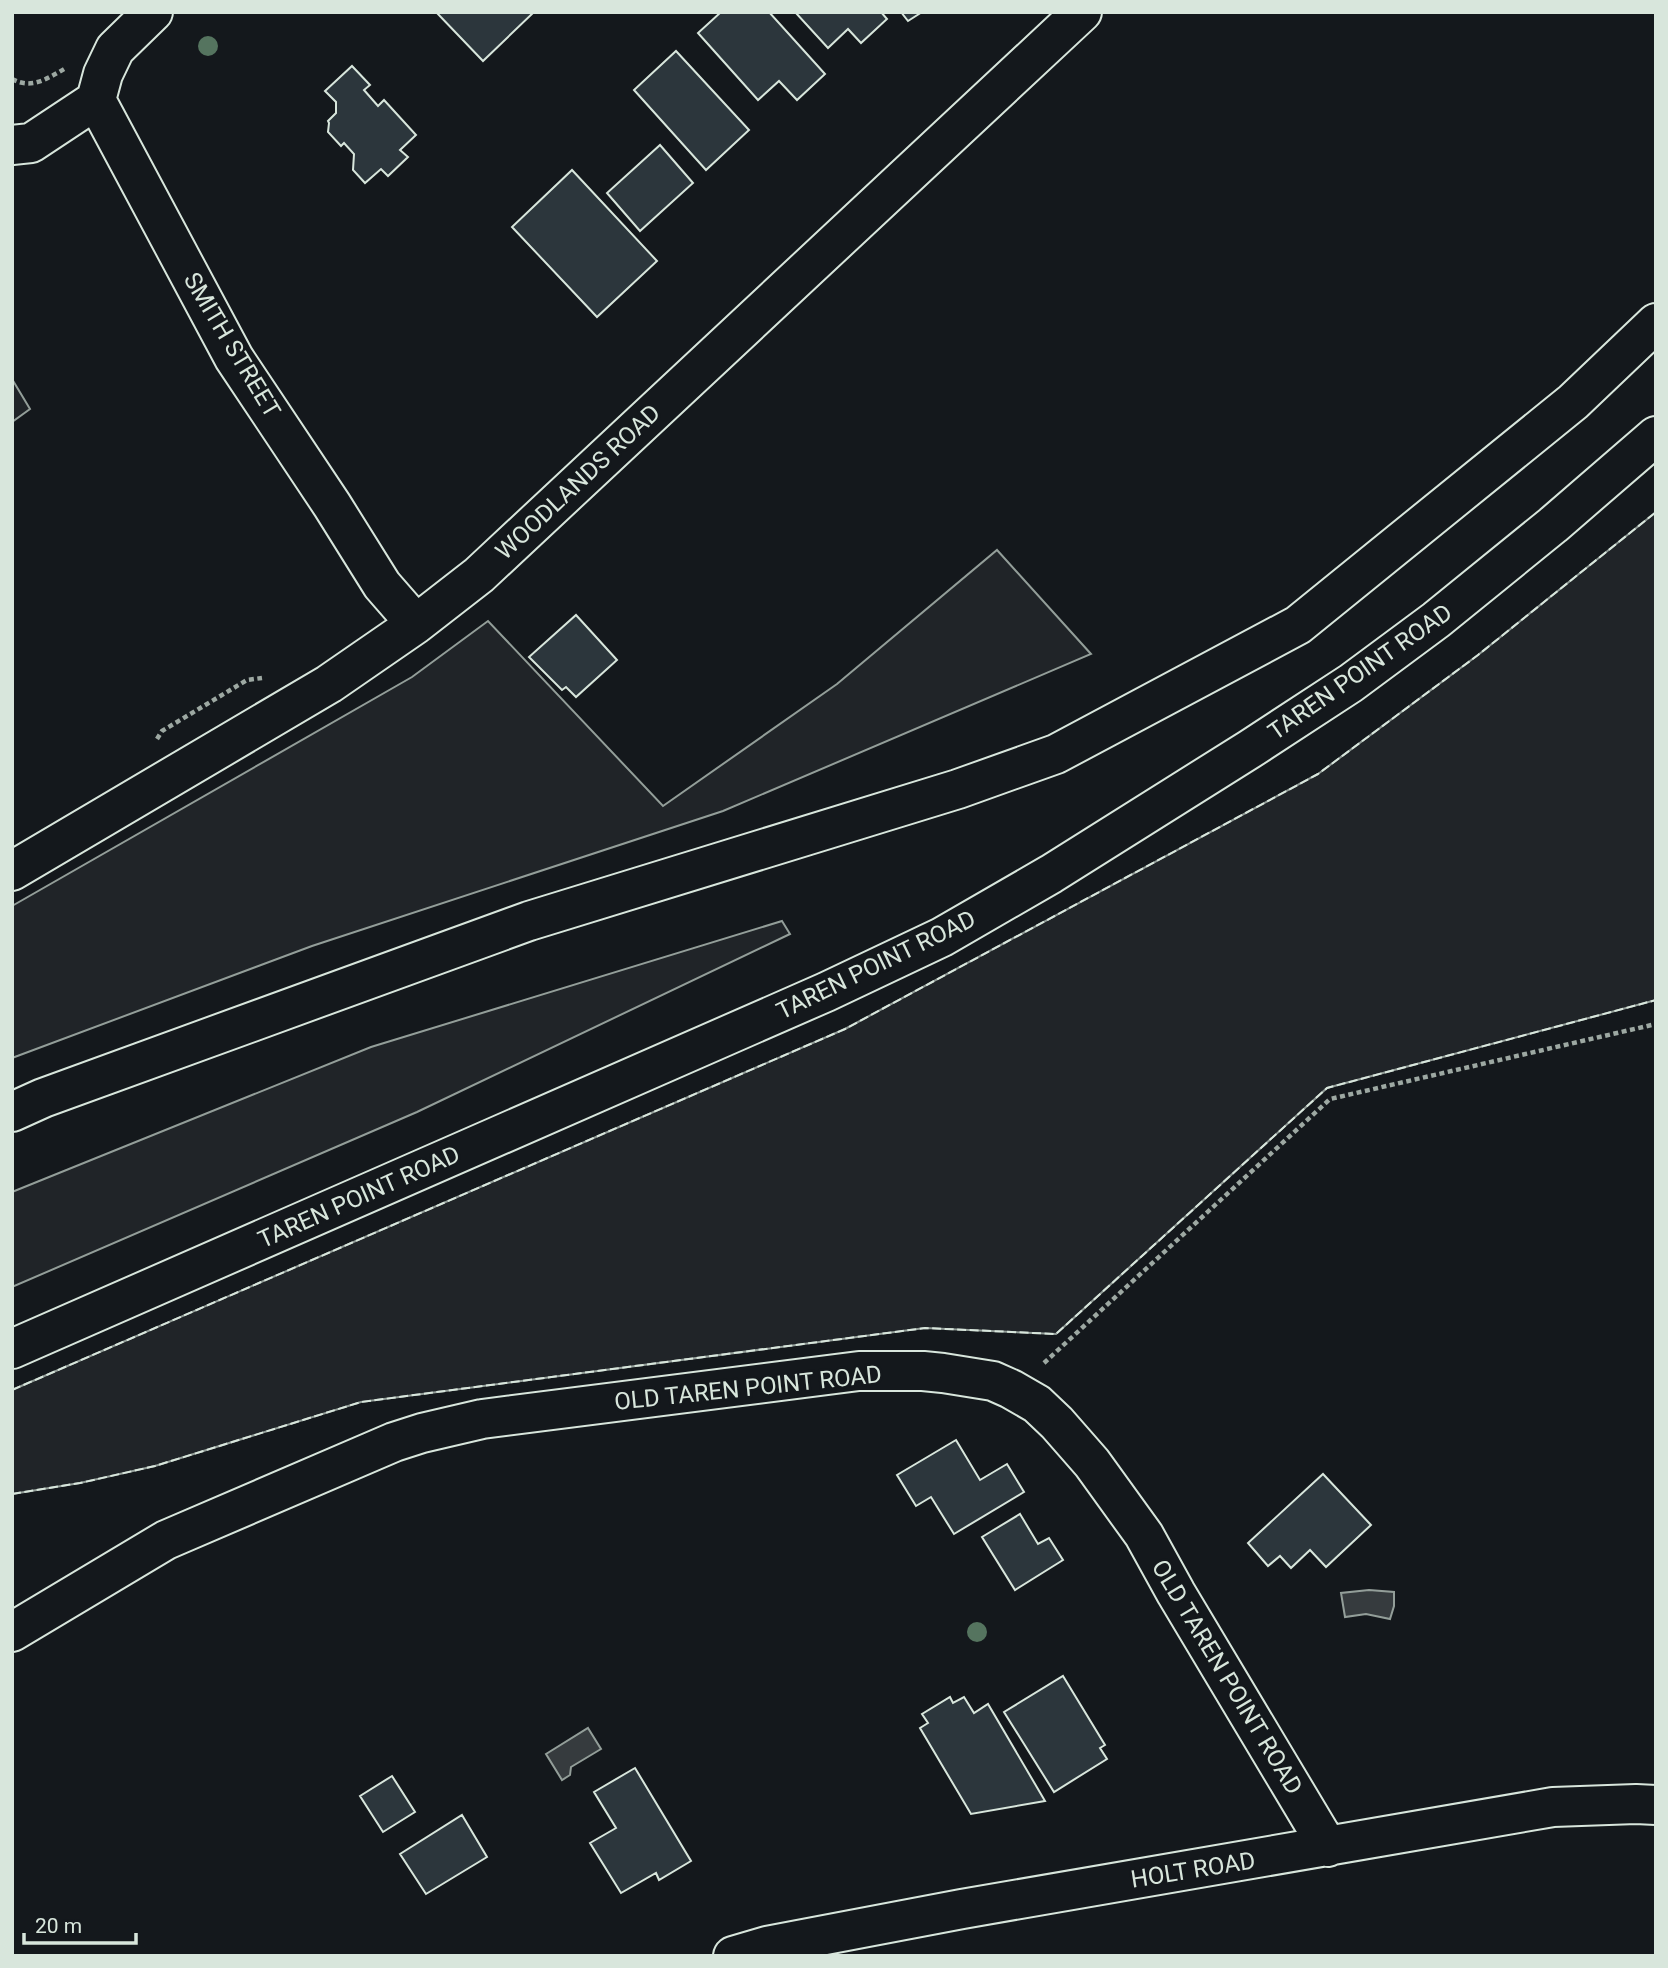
<svg xmlns="http://www.w3.org/2000/svg" width="1668" height="1968" font-family="Roboto,sans-serif">
<rect width="100%" height="100%" fill="#14181c"/>
<path fill="#202428" stroke="#939e99" stroke-width="2" d="M12 379 30 409 12 422Z
M1656 512V1000L1327 1088 1056 1334 925 1328 361 1402 155 1466 80 1483 12 1494V1390L845 1029 1318 774 1478 655Z
M997 550 1091 654 723 811 312 946 12 1058V906L412 677 488 621 663 806 837 684Z
M782 921 790 934 417 1112 12 1287V1192L371 1047Z"/>
<path fill="#363b3e" stroke="#939e99" stroke-width="2" d="M1369 1590 1394 1592V1606L1390 1619 1366 1614 1345 1617 1341 1593Z
M588 1728 601 1749 571 1767 570 1775 562 1780 546 1754Z"/>
<path fill="#2c363c" stroke="#d8e6dc" stroke-width="2" d="M436 12H534L483 61Z
M721 12H769L825 74 797 100 779 81 758 100 698 33Z
M795 12H881L887 19 861 43 848 29 828 48Z
M901 12H922L908 21Z
M676 51 749 130 706 170 634 90Z
M352 66 370 85 364 90 378 106 384 100 416 135 400 150 408 157 388 176 381 169 365 183 353 170 354 154 344 143 341 146 328 132 329 123 328 121 336 113V102L325 91Z
M660 145 693 183 640 231 607 193Z
M572 170 657 261 597 317 512 227Z
M576 615 617 660 576 697 566 687 562 690 529 657Z
M956 1440 980 1480 1007 1464 1024 1492 954 1534 931 1497 916 1506 897 1475Z
M1323 1474 1371 1525 1326 1567 1310 1550 1291 1568 1280 1556 1268 1566 1248 1543Z
M1020 1514 1038 1544 1049 1538 1063 1560 1015 1590 982 1537Z
M1063 1676 1105 1745 1100 1748 1107 1759 1054 1792 1004 1712Z
M950 1697 953 1703 964 1697 974 1713 988 1704 1045 1801 971 1814 920 1728 928 1723 922 1714Z
M635 1768 691 1861 659 1880 656 1873 621 1893 590 1843 616 1828 594 1792Z
M392 1776 415 1812 383 1832 360 1796Z
M462 1815 487 1857 426 1894 400 1854Z"/>
<g fill="none" stroke-linecap="round" stroke-linejoin="round">
<g stroke="#d8e6dc" stroke-width="42">
<path id="minor" d="M153 12 115 49 103 74 96 100 234 358 332 505 382 585 416 624
M12 145 31 143 96 100
M12 871 329 684 416 624 479 575 1082 12
M12 1632 166 1540 394 1442 422 1433 482 1419 859 1371H923L943 1373 993 1381 1011 1389 1037 1404 1057 1423 1092 1463 1144 1535 1176 1593 1328 1847
M733 1956 767 1946 962 1909 1553 1807 1636 1804 1656 1805"/>
</g>
<g stroke="#d8e6dc" stroke-width="42">
<path id="major" d="M12 1112 43 1098 529 921 958 789 1056 754 1298 625 1573 402 1656 323
M12 1349 826 992 942 937 1051 874 1250 749 1351 683 1436 620 1553 525 1656 436"/>
</g>
<path stroke="#9da8a2" stroke-width="4.5" stroke-dasharray="5 3.5" stroke-linecap="butt" d="M12 79C32 90 48 78 66 68
M157 739 162 731 247 680 262 678
M1044 1363 1330 1099 1656 1024"/>
<use href="#minor" stroke="#14181c" stroke-width="38"/>
<use href="#major" stroke="#14181c" stroke-width="38"/>
<path stroke="#d8e6dc" stroke-width="2" stroke-dasharray="9 3.5" stroke-linecap="butt" d="M12 1390 845 1029 1318 774 1478 655 1656 512
M12 1494 80 1483 155 1466 361 1402 925 1328 1056 1334 1327 1088 1656 1000"/>
</g>
<g fill="#55745f">
<circle cx="208" cy="46" r="10"/>
<circle cx="977" cy="1632" r="10"/>
</g>
<g text-anchor="middle" stroke-width="5" stroke-linejoin="round" paint-order="stroke">
<g font-size="24" fill="#d8e6dc" stroke="#14181c">
<text transform="translate(232 345) rotate(59)" y="8">SMITH STREET</text>
<text transform="translate(578 482) rotate(-43)" y="8">WOODLANDS ROAD</text>
<text transform="translate(1360 672) rotate(-35)" y="8">TAREN POINT ROAD</text>
<text transform="translate(876 965) rotate(-26)" y="8">TAREN POINT ROAD</text>
<text transform="translate(359 1197) rotate(-24)" y="8">TAREN POINT ROAD</text>
<text transform="translate(748 1388) rotate(-6)" y="8">OLD TAREN POINT ROAD</text>
<text transform="translate(1227 1677) rotate(59)" y="8">OLD TAREN POINT ROAD</text>
<text transform="translate(1193 1870) rotate(-9)" y="8">HOLT ROAD</text>
</g>
</g>
<rect width="1668" height="1968" fill="none" stroke="#d8e6dc" stroke-width="28"/>
<path d="M24 1933v10h112v-10" fill="none" stroke="#d8e6dc" stroke-width="3.5"/>
<text x="35" y="1933" font-size="21" fill="#d8e6dc" stroke="#14181c" stroke-width="5" paint-order="stroke">20 m</text>
</svg>
